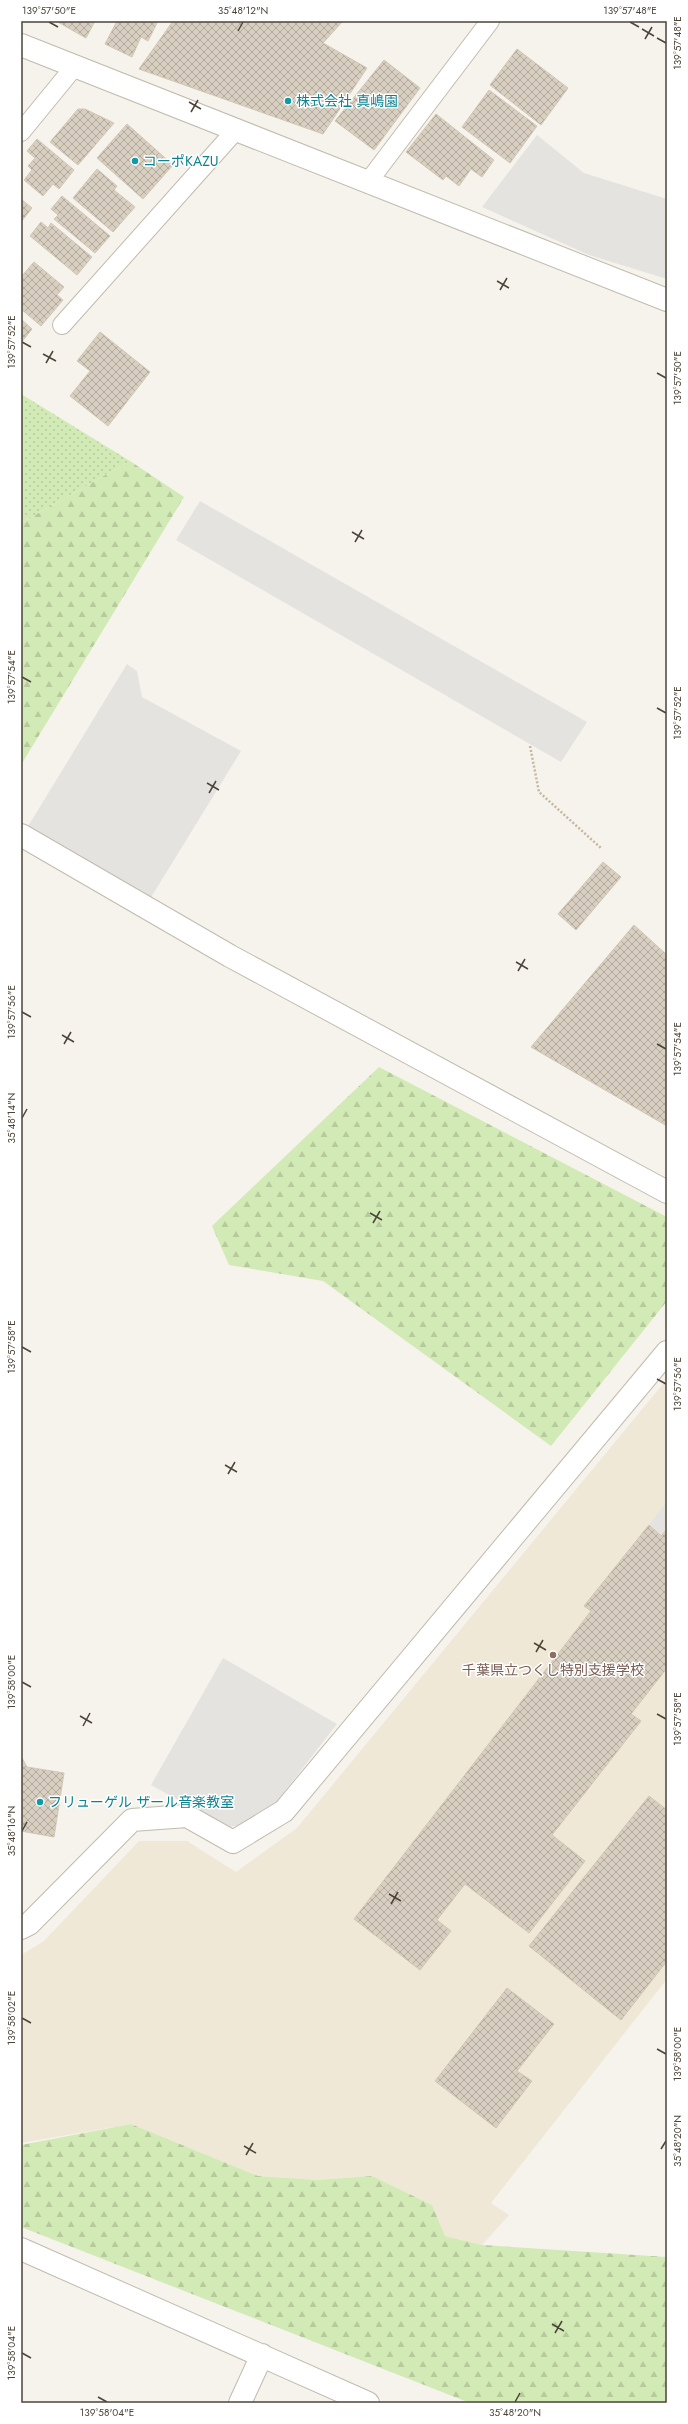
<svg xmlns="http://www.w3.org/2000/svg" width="688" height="2424" font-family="Jost,'Noto Sans JP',sans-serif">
<defs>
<pattern id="grass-dots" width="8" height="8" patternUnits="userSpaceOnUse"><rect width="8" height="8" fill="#d2eab5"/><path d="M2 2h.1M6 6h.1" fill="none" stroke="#b6ca9c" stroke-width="1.8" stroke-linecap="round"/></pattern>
<pattern id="forest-firs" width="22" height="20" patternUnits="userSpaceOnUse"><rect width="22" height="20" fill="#d2eab5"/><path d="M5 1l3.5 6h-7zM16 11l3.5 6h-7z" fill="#b6ca9c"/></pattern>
<pattern id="building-cross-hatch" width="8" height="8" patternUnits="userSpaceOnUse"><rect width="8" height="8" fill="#d8cfc1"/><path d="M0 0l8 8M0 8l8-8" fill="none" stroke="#b1aa9e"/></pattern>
</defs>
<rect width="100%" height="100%" fill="#f6f3ec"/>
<path fill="#efe8d6" d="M667 1379V1979L491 2203 509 2215 482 2245 445 2236 432 2205 372 2176 317 2180 258 2176 131 2124 21 2143V1955L44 1941 139 1841H187L236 1872 297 1828Z"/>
<path fill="url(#grass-dots)" d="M21 394 130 461 21 523Z"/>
<path fill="url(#forest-firs)" d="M130 461 184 497 21 765V523Z
M379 1067 667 1217V1301L551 1446 323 1281 229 1265 212 1226Z
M131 2124 258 2176 317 2180 372 2176 432 2205 445 2236 482 2245 667 2257V2403H470L21 2227V2145Z"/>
<path fill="#e5e3e0" d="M537 135 584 173 667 199V279L589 255 482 207Z
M200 501 587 722 561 762 176 540Z
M127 664 137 671 142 697 241 751 150 899 27 828Z
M667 1501V1539L649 1525Z
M223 1658 337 1724 274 1805 246 1825 227 1827 151 1785Z"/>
<path fill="url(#building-cross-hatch)" stroke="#d3c7b4" d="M56 21H95L86 38Z
M117 21H158L148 41 141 37 132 57 105 44Z
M173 21H343L323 43 367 68 323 134 139 69Z
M517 49 568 88 541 125 490 85Z
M384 60 420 88 374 150 335 121Z
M489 90 537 126 510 163 462 127Z
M78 109H85L114 123 78 165 50 142Z
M436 114 494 160 482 177 471 169 459 186 446 176 443 180 406 152Z
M127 124 173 165 143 199 97 158Z
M37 139 74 170 59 189 53 184 43 196 24 180 32 170 28 166 35 158 27 151Z
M97 169 117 186 114 190 135 207 113 232 73 198Z
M62 196 110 236 95 253 54 219 58 215 51 209Z
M21 199 32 208 21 222Z
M41 222 48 228 51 223 92 257 77 275 30 236Z
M34 262 64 287 57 295 63 300 41 326 21 309V277Z
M21 319 32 329 21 343Z
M100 332 150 372 108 426 70 396 90 371 77 361Z
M603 862 621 877 576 930 558 914Z
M634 925 667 955V1126L531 1047Z
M649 1525 667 1541V1668L631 1714 641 1721 552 1835 585 1861 529 1933 465 1884 437 1920 451 1931 420 1970 354 1919 591 1611 584 1606Z
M667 1529V1541L661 1536Z
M21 1756 27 1767 64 1773 54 1837 21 1831Z
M649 1796 667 1810V1961L621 2020 529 1946Z
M507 1988 554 2024 517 2071 532 2081 496 2128 435 2081Z"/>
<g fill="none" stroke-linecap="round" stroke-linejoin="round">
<g stroke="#c2bbae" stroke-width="20">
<path id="service" d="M21 132 75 66
M368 182 490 21
M62 325 236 130"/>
</g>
<g stroke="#c2bbae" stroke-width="24">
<path id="minor" d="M21 835 230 956 667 1192
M21 1928 29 1924 132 1820 187 1816 233 1842 284 1811 667 1352
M21 2249 368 2403
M240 2403 262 2355"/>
</g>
<g stroke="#c2bbae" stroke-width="24">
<path id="tertiary" d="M21 45 667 300"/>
</g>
<path stroke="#c4b79f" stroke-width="2.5" stroke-dasharray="2 2" stroke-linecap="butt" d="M530 746 539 792 602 849"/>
<use href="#service" stroke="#fff" stroke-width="18"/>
<use href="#minor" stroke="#fff" stroke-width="22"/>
<use href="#tertiary" stroke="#fff" stroke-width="22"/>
</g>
<path fill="none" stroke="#4b4439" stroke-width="1.5" d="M49 22 58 27M630 22 639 27M642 29 654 36M238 31 243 22M657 38 666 43M645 39 652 27M189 102 201 109M191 112 198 100M497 281 509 288M500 290 507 278M22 342 31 347M43 354 56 361M46 363 53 351M657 373 666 378M352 532 364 539M355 542 362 530M22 677 31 682M657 708 666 713M207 783 219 790M209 793 216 781M516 962 528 969M518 971 525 959M22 1012 31 1017M62 1035 74 1042M64 1044 71 1032M657 1044 666 1049M22 1118 27 1109M370 1213 382 1220M373 1223 380 1211M22 1347 31 1352M657 1379 666 1384M225 1465 237 1472M228 1474 235 1462M534 1643 546 1650M536 1652 543 1640M22 1682 31 1687M657 1714 666 1719M80 1716 92 1723M83 1726 90 1713M22 1831 27 1822M389 1894 401 1901M391 1904 398 1892M22 2018 31 2023M657 2049 666 2054M244 2146 256 2153M661 2149 666 2141M246 2155 253 2143M552 2324 564 2331M555 2333 562 2321M22 2353 31 2358M98 2397 107 2402M515 2402 520 2393"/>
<g fill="#0f9aa8" stroke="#fff" stroke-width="1.5">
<circle cx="288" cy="101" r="4"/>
<circle cx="135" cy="161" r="4"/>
<circle cx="40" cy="1802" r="4"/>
</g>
<circle fill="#8d6e63" stroke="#fff" stroke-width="1.5" cx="553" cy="1655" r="4"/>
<g text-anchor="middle" stroke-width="3" stroke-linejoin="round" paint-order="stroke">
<g font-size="14" fill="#0d838f" stroke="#fff" text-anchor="start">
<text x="296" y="106">株式会社 真嶋園</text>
<text x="143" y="166">コーポKAZU</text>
<text x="48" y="1807">フリューゲル ザール音楽教室</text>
</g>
<g font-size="14" fill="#785e54" stroke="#fff">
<text x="553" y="1675">千葉県立つくし特別支援学校</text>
</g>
</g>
<rect width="688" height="2424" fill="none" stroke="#ffffff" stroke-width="44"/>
<rect x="22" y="22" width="644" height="2380" fill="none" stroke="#4b4439" stroke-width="1.5"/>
<g font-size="10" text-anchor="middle" fill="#4b4439">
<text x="49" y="14">139°57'50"E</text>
<text x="243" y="14">35°48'12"N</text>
<text x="630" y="14">139°57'48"E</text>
<text transform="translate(677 43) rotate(-90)" y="4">139°57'48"E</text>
<text transform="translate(11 342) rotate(-90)" y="4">139°57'52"E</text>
<text transform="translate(677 378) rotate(-90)" y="4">139°57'50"E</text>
<text transform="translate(11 677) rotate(-90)" y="4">139°57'54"E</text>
<text transform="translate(677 713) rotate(-90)" y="4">139°57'52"E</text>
<text transform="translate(11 1012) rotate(-90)" y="4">139°57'56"E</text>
<text transform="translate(677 1049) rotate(-90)" y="4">139°57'54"E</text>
<text transform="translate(11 1118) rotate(-90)" y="4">35°48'14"N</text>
<text transform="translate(11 1347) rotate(-90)" y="4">139°57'58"E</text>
<text transform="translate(677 1384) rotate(-90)" y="4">139°57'56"E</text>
<text transform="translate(11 1682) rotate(-90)" y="4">139°58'00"E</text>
<text transform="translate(677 1719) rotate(-90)" y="4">139°57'58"E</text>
<text transform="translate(11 1831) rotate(-90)" y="4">35°48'16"N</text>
<text transform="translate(11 2018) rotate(-90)" y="4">139°58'02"E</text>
<text transform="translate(677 2054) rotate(-90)" y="4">139°58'00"E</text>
<text transform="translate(677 2141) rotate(-90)" y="4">35°48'20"N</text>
<text transform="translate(11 2353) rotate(-90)" y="4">139°58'04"E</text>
<text x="107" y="2416">139°58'04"E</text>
<text x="515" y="2416">35°48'20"N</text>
</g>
</svg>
